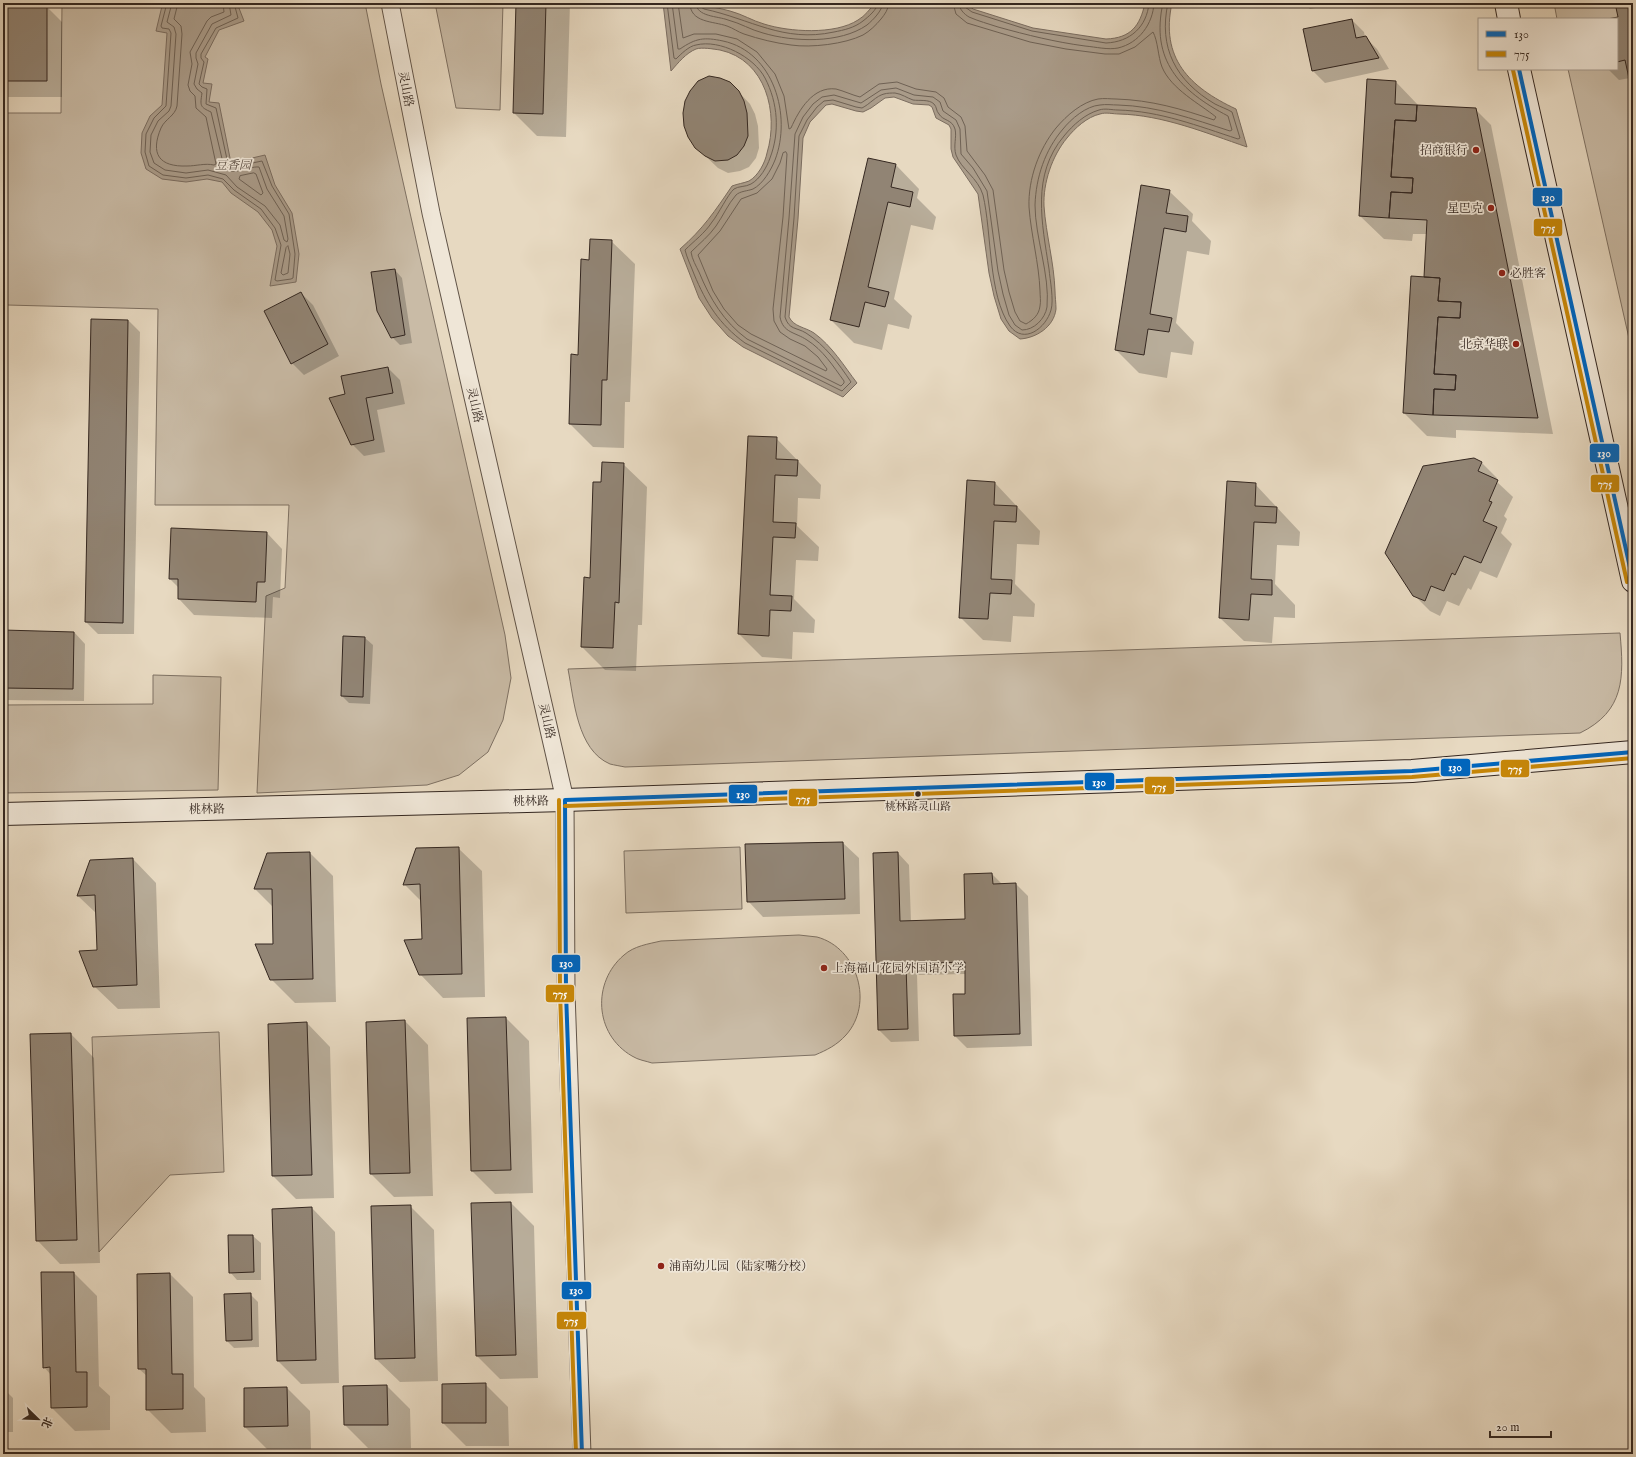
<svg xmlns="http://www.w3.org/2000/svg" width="1636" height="1457" font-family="'IM FELL English','Noto Serif SC',serif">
<rect width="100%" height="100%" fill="#e7d9c1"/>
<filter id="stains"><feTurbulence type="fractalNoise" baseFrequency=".005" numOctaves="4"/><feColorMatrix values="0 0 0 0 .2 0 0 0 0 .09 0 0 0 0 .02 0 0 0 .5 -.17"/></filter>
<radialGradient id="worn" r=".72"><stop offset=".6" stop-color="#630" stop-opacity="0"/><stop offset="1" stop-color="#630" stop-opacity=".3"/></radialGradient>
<path fill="#c9bba6" stroke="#7e7163" d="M62 3H365L381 84 505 635 511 678 503 720 488 752 459 775 427 785 257 793 266 596 285 588 289 505H155L158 309 7 305V113H61Z
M435 3H503L500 110 456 108Z
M1554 3H1633V356L1568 69H1617V19H1557Z
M1620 633C1624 677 1625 711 1580 733L625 767C620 766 614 765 610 764 577 750 574 700 568 669Z
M153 675 221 677 218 790 3 793V705L153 704Z
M740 847 742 909 626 913 624 851Z
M799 935C805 936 811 936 817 937 858 948 874 1004 846 1035 837 1045 827 1050 815 1055L652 1063C646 1061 638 1060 632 1056 594 1034 592 982 624 955 634 946 648 944 661 941Z
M219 1032 224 1172 170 1175 99 1252 92 1037Z"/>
<path fill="#aa9c8a" stroke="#7b6d60" d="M164 3H237L244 21 219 30 205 57 208 59 203 83 212 84 209 102 219 103 231 163 265 155 275 185 292 213 299 254 296 282 270 286 277 246 272 230 258 212 231 193 222 182 207 179 186 182 162 179 146 169 141 153 142 133 150 116 162 105 167 33 156 31 162 6Z
M663 3C687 3 708 5 730 11 742 14 753 21 764 24 789 32 835 35 858 20 865 16 870 9 875 3H966L973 9 1033 28 1106 39C1131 38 1140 26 1145 3H1172C1160 58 1189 87 1236 109L1247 147C1206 133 1163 115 1119 114 1113 114 1106 112 1100 114 1087 117 1075 128 1067 138 1052 156 1043 183 1044 206 1046 235 1054 262 1055 291 1055 296 1056 303 1056 309 1054 327 1036 338 1020 339L1009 331 1001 319 994 296 989 273 978 194 953 157 951 149V129L949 125 936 118 932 107 929 105 913 104 894 97 885 98 871 108 863 112 856 111 832 104 826 105 810 122 803 138 798 219 789 317C794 327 805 327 814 333 832 346 844 366 857 383L843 397 743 347 728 336 712 318 699 298 680 249C703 229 715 211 732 186 737 184 744 183 749 181 758 176 765 163 767 153 779 113 766 60 720 50 713 49 702 47 696 49 686 53 678 63 671 71Z"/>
<path fill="#0003" d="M517 3H570L566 137 537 136 514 113Z
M1304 3H1341L1310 9Z
M1616 3H1633V92L1630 78 1619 80 1608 69H1617V19H1612L1619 17Z
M3 6H46L62 22V97H3Z
M1352 20 1364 32 1365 37 1377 49 1389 69 1325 83 1313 71 1305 30Z
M1396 82 1419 106 1475 109 1491 125 1553 434 1456 430V438L1427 436 1404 413 1426 278 1427 234H1413L1412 241 1384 239 1360 216Z
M730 83 750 104 755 114 758 126 759 148 756 158 749 167 740 171 728 173 718 168 696 147Z
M3 99 8 104V116L3 115Z
M869 159 896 165 919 189 917 198 936 217 933 230 911 225 894 299 912 316 909 329 888 324 882 350 854 343 831 320Z
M1169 191 1193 214 1192 221 1211 241 1209 255 1187 251 1176 323 1194 342 1192 355 1171 352 1167 378 1139 373 1116 350Z
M611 241 635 264 630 402H625L624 448 593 447 570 424 590 261Z
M395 270 402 278 412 343 400 345 392 337Z
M301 293 313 305 339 356 304 375 292 363Z
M92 320H128L140 332 134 634H98L86 622Z
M388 368 400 380 405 404 377 410 385 452 364 456 352 444 346 395Z
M776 438 821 485 820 499 798 498 797 526 819 547 818 561 796 560 794 599 815 620 814 633 793 632 792 659 762 657 739 634Z
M1482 463 1497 478 1496 481 1513 497 1504 516 1507 519 1501 533 1512 544 1497 578 1480 571 1471 590 1468 588 1459 606 1447 601 1440 616 1430 611 1414 595Z
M623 464 647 487 642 625H638L636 671 605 670 582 647 602 483Z
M968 481 995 483 1040 531 1039 545 1017 544 1015 584 1035 604 1034 617 1013 616 1011 642 983 640 960 617Z
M1255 484 1300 532 1299 546 1277 545 1275 584 1295 605V618L1274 617 1272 643 1244 641 1220 618Z
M267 533 282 549 280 598 273 597 272 618 194 615 179 599V588L170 579Z
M3 631 74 632 85 644 84 701 3 700Z
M365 638 373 645 370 704 349 703 342 696Z
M843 843 859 858 860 914 763 917 748 901 746 845Z
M458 848 482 871 485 997 443 998 420 974 423 940 422 902 404 884Z
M310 853 333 876 336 1002 295 1003 271 979 274 945 273 907 255 889 268 854Z
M898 853 909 865 911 922 966 920 992 874 1002 884H1016L1028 896 1032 1046 967 1048 955 1036 966 995V974L917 975 919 1041 891 1042 879 1030Z
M133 859 156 883 160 1008 118 1009 94 986 98 951 97 914 78 896Z
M3 885 6 1011H3Z
M506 1018 529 1041 533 1193 495 1194 472 1171Z
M405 1021 428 1045 433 1196 394 1197 371 1174Z
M307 1023 330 1047 334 1198 296 1199 273 1176Z
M71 1034 94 1058 100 1263 60 1264 37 1240Z
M511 1203 534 1226 538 1378 500 1379 477 1356Z
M410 1206 434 1230 438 1381 400 1382 376 1359Z
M312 1208 335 1232 339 1383 301 1384 278 1361 273 1210Z
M253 1236 261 1243V1280H237L230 1272Z
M74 1273 97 1296 99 1386 110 1396V1430L75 1431 52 1408 51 1375 44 1367Z
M170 1274 193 1297 194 1387 205 1398 206 1432 171 1433 147 1409V1376L139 1369Z
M250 1294 258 1302 259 1347 234 1348 226 1340Z
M485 1384 508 1407 509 1446H466L443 1423V1385Z
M387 1386 410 1409 411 1448H368L345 1425Z
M3 1388 13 1398V1432H3Z
M287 1388 310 1411 311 1449 268 1450 245 1427Z"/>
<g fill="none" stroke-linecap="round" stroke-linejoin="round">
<path stroke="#6f6255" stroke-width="1" d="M167 3 161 26 162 28 169 29 171 33 166 106 154 118 146 134 145 152 149 166 163 175 186 178 208 175 223 179 234 190 261 209 275 228 281 245 275 280 277 281 291 279 293 278 295 254 289 214 272 186 262 161 233 167 228 164 216 108 206 104 207 89 202 87 199 84 204 62 201 58V54L216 28 238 18 234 3
M172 3 167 22 174 27 176 34 171 106 169 111 158 121 151 135 150 152 154 163 165 170 186 173 208 170 226 175 237 187 265 206 280 225 284 240 287 242 288 239 284 216 267 189 259 167C248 166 233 177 224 167L211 112C200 107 200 106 202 93L197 89 194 84 198 64 196 58V53L212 24 231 15 229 3
M178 3 174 19 181 26 182 34 177 106C175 116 165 119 161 128 150 154 159 167 187 166 196 166 205 163 214 165L216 164 206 117 196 108 195 96 190 91 188 85 192 64 190 52 207 21 211 17 224 12 223 3
M667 3 674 58 676 59C681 54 689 46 696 45 720 39 754 57 765 78 778 103 780 132 770 158 767 167 760 179 751 184 746 187 738 186 734 189 728 194 718 215 712 222 705 233 694 241 685 250 687 258 691 266 694 274 706 303 719 324 745 343L842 391 851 382C839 364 825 345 806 333 796 327 789 330 785 317L794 218 799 136 807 120 817 107 824 101 833 100 856 107 862 108C870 104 876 96 884 94 887 93 892 93 895 93 902 94 907 98 913 100 919 101 929 99 934 104 937 107 936 111 939 114 943 121 952 119 955 129 957 137 953 146 956 155 961 169 978 178 983 195 992 233 988 295 1010 326 1024 345 1046 328 1051 310 1054 300 1050 280 1049 269 1042 223 1031 175 1064 136 1073 125 1085 114 1099 110 1105 108 1112 110 1118 110 1160 111 1198 126 1238 139L1240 138 1232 112C1227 109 1221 107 1215 104 1176 81 1158 48 1168 3
M672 3 678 49H680C696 38 704 37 723 41 774 52 792 116 775 160 771 170 763 184 753 189 748 191 740 191 736 195 728 204 723 216 716 226 709 236 700 243 691 252 692 259 696 266 699 272 710 299 724 322 747 339L841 386 844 383V381C833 366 823 350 807 340 795 332 783 333 780 317L789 218 795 134 803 117 813 104 822 97 834 95 861 103 881 90 896 88 914 95 933 97 940 102 943 111 956 120 960 129 961 154 973 168 987 191 998 271 1003 294 1009 315 1015 325 1022 330C1034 330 1045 319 1047 307 1050 275 1035 237 1035 205 1036 177 1045 150 1063 129 1071 119 1086 106 1100 105 1106 104 1112 105 1118 105 1157 106 1193 119 1230 131L1232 130 1228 116C1180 91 1150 60 1163 3
M678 3 683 38 694 34H716L737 39 757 52 775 74 784 96 789 129 791 128C799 110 813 86 836 89 844 91 852 95 860 97L879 84 897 82 916 89 936 92 944 98 948 107 961 117 965 126 967 151 985 175 993 190 1004 270 1009 292 1015 312 1020 321 1026 324C1033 320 1039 315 1040 306 1041 301 1040 296 1040 291 1039 263 1031 235 1029 207 1028 179 1039 149 1056 128 1067 115 1082 102 1098 99 1104 98 1111 99 1116 99 1151 100 1182 109 1214 120L1216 117C1200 104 1171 89 1162 67 1158 57 1158 41 1153 32L1135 47 1119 54H1105L1066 49 1030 42 967 23 956 14 953 3
M690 3C690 23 713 21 727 26 733 28 738 32 744 34 759 39 775 43 791 45 811 48 845 44 863 35 870 31 876 25 881 19 885 14 888 10 889 3
M696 3C696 17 718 16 728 20 740 23 751 30 763 33 793 42 840 44 867 25 873 20 882 11 883 3
M701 3V7L704 9C751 19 783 43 834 32 844 30 854 28 863 21 868 17 877 10 878 3
M959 3C959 9 964 14 969 17 978 21 989 24 998 27 1027 35 1055 42 1085 46 1096 47 1108 50 1118 48 1139 43 1153 24 1154 3
M964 3 965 7 972 12 1032 31 1106 43C1130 42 1147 27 1149 3
M786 152 787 154 783 217 773 309 774 321 780 332 790 339 805 346 818 357 827 369 826 371 751 334 738 325 724 309 713 291 698 255 720 231 741 199 757 193 772 179 780 163 783 153Z
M254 173 256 174 263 193 261 195 239 179 240 176Z
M288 246 290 254 288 273 283 275 281 273 286 248Z"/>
</g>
<path fill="#918474" stroke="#342720" d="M516 3H546L543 114 513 113Z
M1615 3H1633V97L1625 60 1617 62V19H1607L1618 17Z
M3 5H47V81H3Z
M1352 19 1356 38 1366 36 1379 58 1312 71 1303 29Z
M709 76 720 78 730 82 739 91 744 101 747 113 748 136 744 146 737 155 728 160 715 161 705 156 695 148 688 137 684 126 683 113 685 101 690 91 698 81Z
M1367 79 1396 81 1395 104 1417 105 1416 121 1395 120 1391 177 1413 178 1412 193 1391 192 1389 218 1359 216Z
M1417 105 1476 108 1538 418 1433 415 1434 389 1455 390 1456 375 1434 374 1438 317 1460 318 1461 302 1438 301 1440 278 1424 277 1427 220 1389 218 1391 192 1412 193 1413 178 1391 177 1395 120 1416 121Z
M868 158 896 164 891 187 913 192 910 207 888 202 868 287 889 292 885 307 865 302 859 327 830 320Z
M1141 185 1170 190 1166 213 1188 216 1186 232 1164 228 1150 314 1172 318 1169 332 1148 329 1144 355 1115 350Z
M590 239 612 240 607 380H602L601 425 569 424 571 354 578 355 581 259 589 260Z
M395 269 405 335 391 338 377 311 371 272Z
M1411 276 1440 278 1438 301 1461 302 1460 318 1438 317 1434 374 1456 375 1455 390 1434 389 1433 415 1403 413Z
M301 292 328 344 291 364 264 311Z
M91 319 128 320 123 623 85 622Z
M388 367 393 393 366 398 374 440 351 445 329 398 345 394 341 376Z
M748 436 777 437 776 459 798 460 797 476 775 475 773 522 796 523 795 538 773 537 770 595 792 596 791 611 770 610 769 636 738 634Z
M1474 458 1482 462 1478 471 1498 480 1489 501 1492 502 1483 521 1497 527 1481 563 1464 556 1455 575 1452 573 1444 591 1431 586 1425 601 1413 596 1385 553 1423 466Z
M602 462 624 463 619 603 615 602 613 648 581 647 584 577 590 578 593 482H601Z
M967 480 995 482 994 505 1017 506 1016 522 994 521 991 579 1012 580 1011 594 990 593 988 619 959 618Z
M1227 481 1256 483 1255 506 1277 507 1276 523 1254 522 1251 579 1272 580V595L1251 594 1249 620 1219 618Z
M171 528 267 532 265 582H257L256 602 178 599V579H169Z
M3 630 74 632 73 689 3 688Z
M343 636 365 637 363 697 341 696Z
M843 842 845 899 747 902 745 844Z
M459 847 462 974 419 975 404 940 422 939 420 884 403 885 416 848Z
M310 852 313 979 270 980 255 944H273L272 889H254L267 853Z
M898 852 900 921 965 919 964 874 992 873 993 884 1016 883 1020 1034 954 1036 953 994H965V962L906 964 908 1029 878 1030 873 853Z
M133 858 137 985 93 987 79 951 97 950 95 895 77 896 90 860Z
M506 1017 511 1170 471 1171 467 1018Z
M405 1020 410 1173 370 1174 366 1022Z
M307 1022 312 1175 272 1176 268 1024Z
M71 1033 77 1240 36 1241 30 1034Z
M511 1202 516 1355 476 1356 471 1203Z
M411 1205 415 1358 375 1359 371 1206Z
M312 1207 316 1360 277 1361 272 1209Z
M228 1235H253L254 1272 229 1273Z
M41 1272H74L76 1372H87V1407L51 1408 50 1367 43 1368Z
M170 1273 172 1374H183V1409L146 1410V1369H138L137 1274Z
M251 1293 252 1340 226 1341 224 1294Z
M486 1383V1423H442V1384Z
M387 1385 388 1425H344L343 1386Z
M287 1387 288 1426 244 1427V1388Z"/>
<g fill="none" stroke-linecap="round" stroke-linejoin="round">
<g stroke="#615448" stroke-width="19">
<path id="street" d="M390 3 431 213 565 800 566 992 582 1454"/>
</g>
<g stroke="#342720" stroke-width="24">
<path id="secondary" d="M1506 3 1509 19
M1519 69 1633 581
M3 814 565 800 1412 771 1633 752"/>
</g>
<use href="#street" stroke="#efe6d7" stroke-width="17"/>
<use href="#secondary" stroke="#efe6d7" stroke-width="22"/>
<g stroke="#efe6d7" stroke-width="7">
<path id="bus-1" d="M1519 69 1633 581
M565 800 1412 771 1633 752
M565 800 566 992 582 1454"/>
</g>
<g stroke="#efe6d7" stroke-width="7">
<path id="bus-2" d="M1513 70 1627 582
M559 800 560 992 576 1454
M565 806 1412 777 1633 758"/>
</g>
<use href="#bus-1" stroke="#0065bd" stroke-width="4"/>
<use href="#bus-2" stroke="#c68608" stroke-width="4"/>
</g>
<g fill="#8f2418" stroke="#efe6d7" stroke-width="1.5">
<circle cx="1476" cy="150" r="4"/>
<circle cx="1491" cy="208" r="4"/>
<circle cx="1502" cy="273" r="4"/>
<circle cx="1516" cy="344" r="4"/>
<circle cx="824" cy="968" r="4"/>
<circle cx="661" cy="1266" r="4"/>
</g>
<circle fill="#342720" stroke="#efe6d7" stroke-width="1.5" cx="918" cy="794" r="3.5"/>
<g text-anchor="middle" stroke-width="3.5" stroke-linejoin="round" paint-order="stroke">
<g font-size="11" fill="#342720" stroke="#efe6d7">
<text x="918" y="810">桃林路灵山路</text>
</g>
<g font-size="12" fill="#342720" stroke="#efe6d7">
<text transform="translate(406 89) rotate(79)" y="4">灵山路</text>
<text transform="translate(475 405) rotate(77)" y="4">灵山路</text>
<text transform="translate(547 721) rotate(77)" y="4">灵山路</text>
<text transform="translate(531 801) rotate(-1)" y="4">桃林路</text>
<text transform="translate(207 809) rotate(-1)" y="4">桃林路</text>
</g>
<g font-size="12" fill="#342720" stroke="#efe6d7" text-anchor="end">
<text x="1468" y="154">招商银行</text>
<text x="1483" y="212">星巴克</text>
<text x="1510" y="277" text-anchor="start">必胜客</text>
<text x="1508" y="348">北京华联</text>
<text x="832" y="972" text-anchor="start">上海福山花园外国语小学</text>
<text x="669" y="1270" text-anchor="start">浦南幼儿园（陆家嘴分校）</text>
</g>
<g font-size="12" font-style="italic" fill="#594c42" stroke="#efe6d7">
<text x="233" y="169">豆香园</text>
</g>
</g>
<g stroke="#efe6d7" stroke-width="1.5">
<rect x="1532" y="187" width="31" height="20" rx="4" fill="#0065bd"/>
<rect x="1533" y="218" width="30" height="19" rx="4" fill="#c68608"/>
<rect x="1589" y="443" width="31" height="20" rx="4" fill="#0065bd"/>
<rect x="1590" y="474" width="30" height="19" rx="4" fill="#c68608"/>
<rect x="1440" y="758" width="31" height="19" rx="4" fill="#0065bd"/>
<rect x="1500" y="759" width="30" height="19" rx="4" fill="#c68608"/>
<rect x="1084" y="772" width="31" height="19" rx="4" fill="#0065bd"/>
<rect x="1144" y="776" width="31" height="19" rx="4" fill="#c68608"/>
<rect x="728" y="784" width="30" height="20" rx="4" fill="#0065bd"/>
<rect x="788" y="788" width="30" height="19" rx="4" fill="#c68608"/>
<rect x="551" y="954" width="30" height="19" rx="4" fill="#0065bd"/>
<rect x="545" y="984" width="30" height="19" rx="4" fill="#c68608"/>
<rect x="561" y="1281" width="31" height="19" rx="4" fill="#0065bd"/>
<rect x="556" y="1311" width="31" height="19" rx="4" fill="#c68608"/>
</g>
<g font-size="11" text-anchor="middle" font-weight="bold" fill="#fff">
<text x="1548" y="201">130</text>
<text x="1548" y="231">775</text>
<text x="1604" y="457">130</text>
<text x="1605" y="487">775</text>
<text x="1455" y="771">130</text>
<text x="1515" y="772">775</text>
<text x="1099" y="786">130</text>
<text x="1159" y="790">775</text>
<text x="743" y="798">130</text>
<text x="803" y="802">775</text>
<text x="566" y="967">130</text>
<text x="560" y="997">775</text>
<text x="576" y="1294">130</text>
<text x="571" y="1324">775</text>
</g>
<rect width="1636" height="1457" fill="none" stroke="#e7d9c1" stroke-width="16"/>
<rect x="4" y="4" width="1628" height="1449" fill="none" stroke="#342720" stroke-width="2"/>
<rect x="8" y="8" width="1620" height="1441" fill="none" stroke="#342720"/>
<rect x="1478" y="18" width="140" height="52" fill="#efe6d7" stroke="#a49a8e"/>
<rect x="1486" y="31" width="20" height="6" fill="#0065bd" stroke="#a49a8e"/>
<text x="1514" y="38" font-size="12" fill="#342720">130</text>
<rect x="1486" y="51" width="20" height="6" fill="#c68608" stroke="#a49a8e"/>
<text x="1514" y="58" font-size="12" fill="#342720">775</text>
<g transform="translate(38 1419) rotate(113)" stroke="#efe6d7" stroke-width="3" paint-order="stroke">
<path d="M0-3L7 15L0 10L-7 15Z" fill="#342720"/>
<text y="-6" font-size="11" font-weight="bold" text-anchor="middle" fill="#342720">北</text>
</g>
<path d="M1490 1431v6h61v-6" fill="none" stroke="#342720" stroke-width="2"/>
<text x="1496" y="1431" font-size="12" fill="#342720" stroke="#efe6d7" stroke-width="3" paint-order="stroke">20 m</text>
<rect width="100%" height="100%" filter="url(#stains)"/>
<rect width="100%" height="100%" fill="url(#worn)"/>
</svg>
